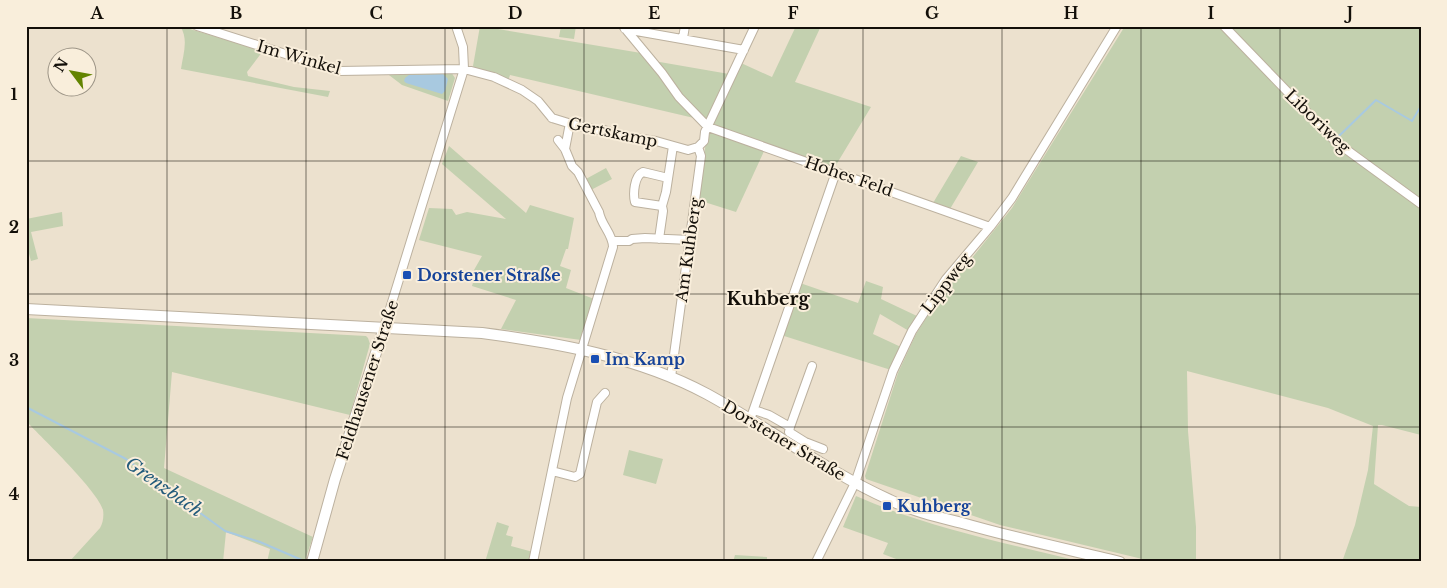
<svg xmlns="http://www.w3.org/2000/svg" width="1447" height="588" font-family="'Libre Baskerville',serif">
<rect width="100%" height="100%" fill="#ece1ce"/>
<path fill="#c3d0af" d="M180 26 263 51 247 72 248 76 294 87 330 91 328 97 181 69C183 55 189 39 180 26Z
M480 26 641 53 694 118 510 75 508 81 475 69 473 66Z
M561 26H576L574 39 559 37Z
M796 26H821L795 82 871 107 836 165 831 167 714 126 713 123 741 63 772 77Z
M1125 26H1421V435L1382 425H1378L1374 484 1409 506 1421 507V562H1342L1355 525 1368 470 1373 426 1328 408 1187 371 1188 431 1196 527V562H1155L1000 525 866 479 865 476 898 373 916 334 935 304 1012 208Z
M654 61 729 74 707 119 702 120Z
M385 72H451L455 78 448 101 402 85Z
M714 131 765 149 736 212 698 200 707 134Z
M449 146 526 213 530 205 574 218 568 249H566L560 266 571 270 566 288 594 299 581 340 501 329 516 300 472 286 474 279 470 277 482 256 419 240 429 208 452 209 456 215 467 212 506 219 442 164Z
M961 156 978 162 950 209 933 203Z
M606 168 612 179 589 191 584 180Z
M62 212 63 226 31 232 38 259 31 261 26 243V219Z
M866 281 883 287 881 299 917 316 909 331 880 314 873 334 901 347 891 370 781 335 800 283 858 303Z
M26 318 366 336 368 338 370 344 350 415 172 372 164 468 313 537 305 560 307 562H267L270 549 226 532 223 562H69L100 528C103 523 104 516 103 510 98 491 42 438 26 421Z
M629 450 663 459 656 484 623 475Z
M856 496C928 528 1006 543 1083 562H904L883 554 888 543 843 527Z
M497 522 509 526 506 535 513 537 511 546 533 552 531 562H485Z
M735 555 767 557V562H733Z"/>
<path fill="#a8c9e0" d="M443 74 448 79 445 91 442 94 406 83 404 81 405 78 409 75Z"/>
<g fill="none" stroke-linecap="round" stroke-linejoin="round">
<path stroke="#a8c9e0" stroke-width="2" d="M1339 136 1376 100 1412 121 1421 106
M26 407 126 459 225 531 260 542 304 561"/>
<g stroke="#bcb19f" stroke-width="10">
<path id="minor" d="M197 26 339 71 464 69 494 77 522 90 538 101 552 118
M623 26 662 73 679 97 708 127 990 227
M1224 26 1336 142 1421 204
M625 29 744 50
M683 38 685 26
M552 118 578 126 598 130H604L628 137 656 141 688 150 698 147
M565 149 570 123
M662 206 635 202C633 194 634 176 643 172L668 178
M659 239 663 211 662 206 666 192 673 146
M613 241H629L632 239 645 238 690 240
M384 328 464 69 463 47 456 26
M671 377 701 156 698 147 704 141 705 132 755 26
M754 410 769 415 790 427 789 432 805 442 823 449
M750 420 836 172
M790 427 812 366
M552 471 575 477 580 474 597 402 605 393
M533 562 567 398 613 247C613 234 601 225 599 212L578 172 572 166 565 149 558 140
M816 562 855 483 893 371 912 331 946 279 990 227 1012 198 1117 26"/>
</g>
<g stroke="#bcb19f" stroke-width="12">
<path id="major" d="M26 309 482 333C558 343 638 357 707 394 769 428 826 471 890 500 912 511 938 517 962 523 1014 538 1067 549 1120 562
M312 562 335 479 384 328"/>
</g>
<use href="#minor" stroke="#fff" stroke-width="8"/>
<use href="#major" stroke="#fff" stroke-width="10"/>
</g>
<path fill="none" stroke="#130f09" stroke-width="1" stroke-opacity="0.55" d="M167 26V562M306 26V562M445 26V562M584 26V562M724 26V562M863 26V562M1002 26V562M1141 26V562M1280 26V562M26 161H1421M26 294H1421M26 427H1421"/>
<g fill="#1a4fb4" stroke="#f9eedb" stroke-width="2">
<rect x="402" y="270" width="10" height="10" rx="2.5"/>
<rect x="590" y="354" width="10" height="10" rx="2.5"/>
<rect x="882" y="501" width="10" height="10" rx="2.5"/>
</g>
<g text-anchor="middle" stroke-width="4" stroke-linejoin="round" paint-order="stroke">
<g font-size="16" fill="#130f09" stroke="#f9eedb">
<text transform="translate(299 57) rotate(16)" y="6">Im Winkel</text>
<text transform="translate(1318 121) rotate(44)" y="6">Liboriweg</text>
<text transform="translate(613 132) rotate(12)" y="6">Gertskamp</text>
<text transform="translate(849 176) rotate(19)" y="6">Hohes Feld</text>
<text transform="translate(688 250) rotate(-82)" y="6">Am Kuhberg</text>
<text transform="translate(946 283) rotate(-53)" y="6">Lippweg</text>
<text transform="translate(367 380) rotate(-72)" y="6">Feldhausener Straße</text>
<text transform="translate(784 440) rotate(31)" y="6">Dorstener Straße</text>
</g>
<g font-size="16" font-weight="bold" fill="#164399" stroke="#f9eedb" text-anchor="start">
<text x="417" y="281">Dorstener Straße</text>
<text x="605" y="365">Im Kamp</text>
<text x="897" y="512">Kuhberg</text>
</g>
<g font-size="18" font-weight="bold" fill="#130f09" stroke="#f9eedb">
<text x="768" y="305">Kuhberg</text>
</g>
<g font-size="18" font-style="italic" fill="#235b7b" stroke="#f9eedb">
<text transform="translate(164 487) rotate(35)" y="6">Grenzbach</text>
</g>
</g>
<rect width="1447" height="588" fill="none" stroke="#f9eedb" stroke-width="55"/>
<g transform="translate(72 72) rotate(302)"><circle r="24" fill="#f9eedb" stroke="#9d9587"/>
<path d="M0-4L9 19L0 12L-9 19Z" fill="#638400"/>
<text y="-8" font-size="14" font-weight="bold" text-anchor="middle" fill="#130f09">N</text>
</g>
<rect x="28" y="28" width="1392" height="532" fill="none" stroke="#130f09" stroke-width="2"/>
<g font-size="16" text-anchor="middle" font-weight="bold" fill="#130f09">
<text x="97" y="19">A</text>
<text x="236" y="19">B</text>
<text x="376" y="19">C</text>
<text x="515" y="19">D</text>
<text x="654" y="19">E</text>
<text x="793" y="19">F</text>
<text x="932" y="19">G</text>
<text x="1071" y="19">H</text>
<text x="1211" y="19">I</text>
<text x="1350" y="19">J</text>
<text x="14" y="100">1</text>
<text x="14" y="233">2</text>
<text x="14" y="366">3</text>
<text x="14" y="500">4</text>
</g>
</svg>
